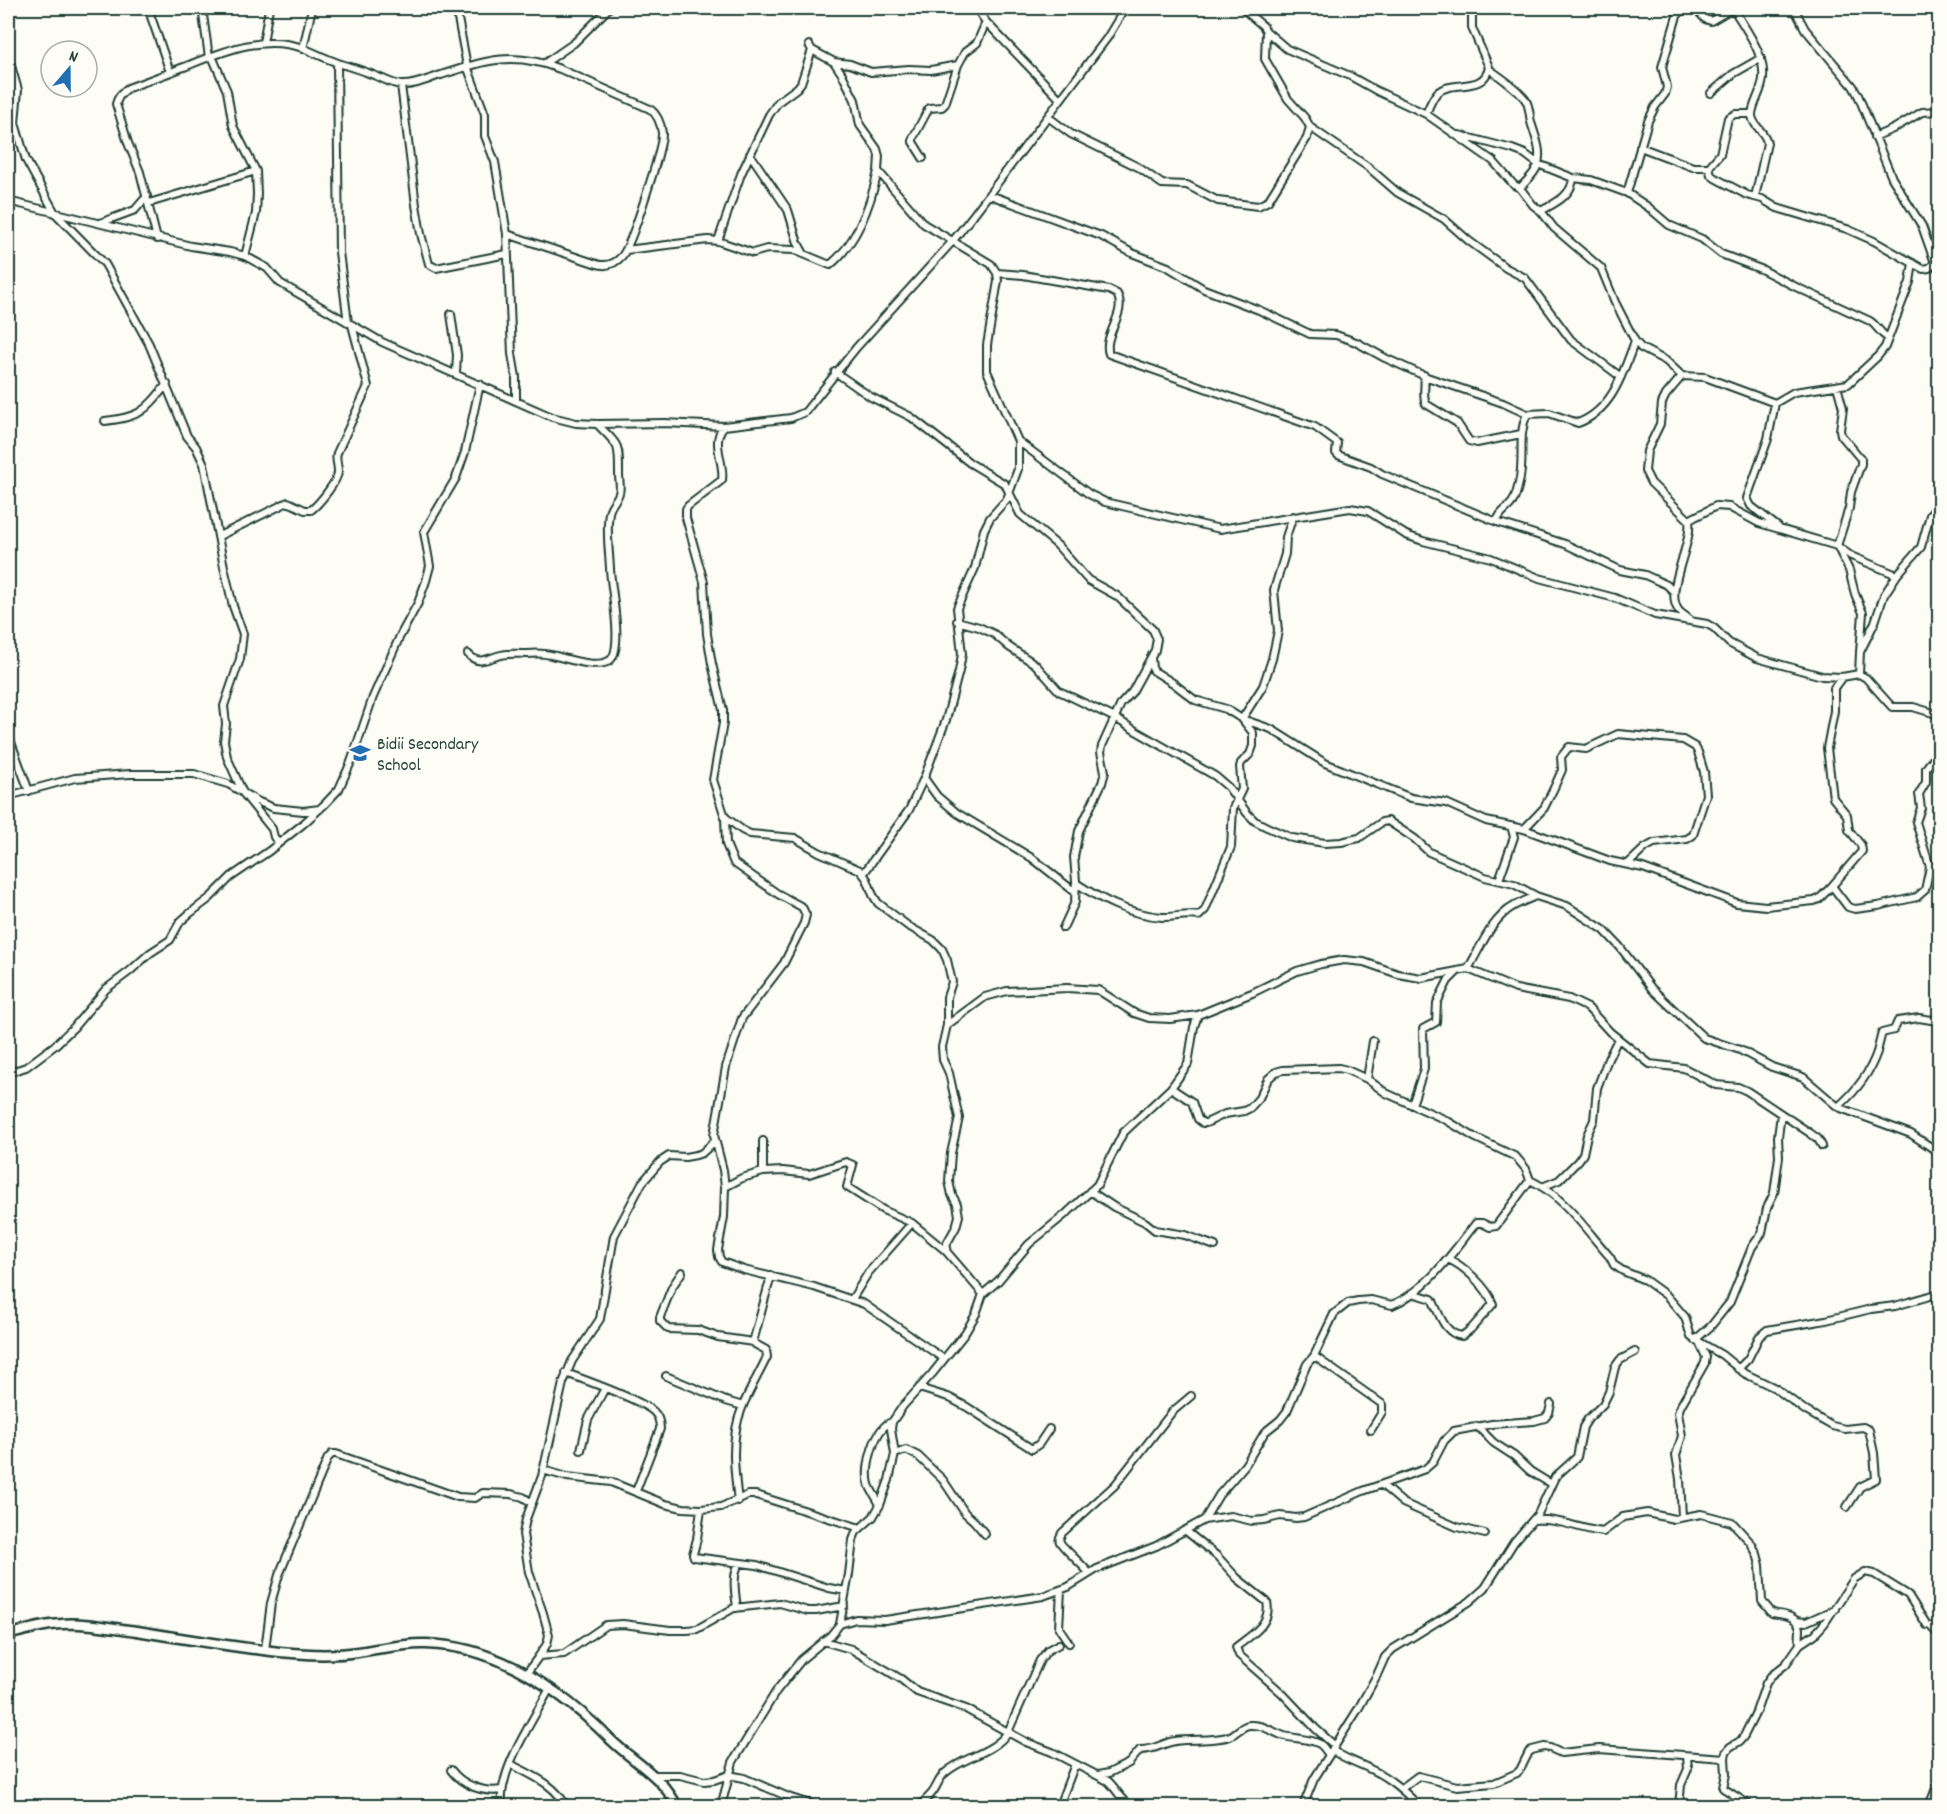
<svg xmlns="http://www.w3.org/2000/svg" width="1947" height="1814" font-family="Dekko,sans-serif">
<rect width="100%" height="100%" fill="#fdfcf7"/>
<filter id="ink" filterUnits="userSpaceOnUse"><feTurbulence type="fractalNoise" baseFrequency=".0167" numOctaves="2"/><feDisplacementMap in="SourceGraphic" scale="12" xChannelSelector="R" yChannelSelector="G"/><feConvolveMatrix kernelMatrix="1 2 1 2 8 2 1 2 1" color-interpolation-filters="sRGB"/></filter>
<g filter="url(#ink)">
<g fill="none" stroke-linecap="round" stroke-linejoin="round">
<g stroke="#1f3d34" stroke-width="10">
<path id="street" d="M148 8 170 72
M202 8 209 57
M456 8 467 66 485 114V136L495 162 507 234 512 354 516 377V401
M709 8H716
M976 8 986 22 1060 99
M1242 8 1263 26 1266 31 1265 59 1288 99 1305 118 1310 127 1368 167 1398 193 1444 219 1469 241 1506 268 1525 278 1571 340 1621 377
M1695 8 1705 19 1711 21 1733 8C1745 29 1769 58 1762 84 1760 94 1752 106 1752 115 1752 126 1766 132 1767 143L1755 197
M1794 8 1805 29 1853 86 1858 95 1892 178 1922 226 1935 263 1940 269
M1266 31 1287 49 1350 76 1377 91 1426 114 1493 161 1514 185 1520 188 1533 205 1541 211 1554 228 1601 268 1615 302 1635 341 1641 348 1666 361 1682 376 1705 377 1775 403 1794 392 1848 384 1878 356 1885 347 1910 282 1913 263
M263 43 269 8
M809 45 812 50 834 62 842 74 855 100 860 125 877 149 879 156 878 171 924 224 991 264 997 273 998 281 987 345V371L1018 441V469L1007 499 990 518 984 530 975 568 957 608 962 654 959 671 946 720 924 778 909 810 864 873
M303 49 312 8
M8 55 18 90 15 123 26 160 55 213 105 264 149 344 187 436 196 447 204 464 224 567 233 606 243 634 240 659 224 706 226 724 224 741 227 757 243 793 272 829 274 837 279 843
M212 56 227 91 233 126 256 171 257 194 256 213 245 256
M834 62 850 64 871 72 909 69 931 70 958 65
M337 63 339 252 348 323
M545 63 574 43 609 8
M1489 69C1502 78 1515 87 1525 99 1530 106 1529 114 1531 122 1535 137 1543 151 1537 167 1534 175 1525 182 1520 188
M401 85 416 205 421 234 429 264 436 268 441 267 507 254
M1711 93 1733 74 1761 58
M1426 114C1429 107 1432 98 1437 93 1452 79 1484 94 1489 67L1472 28V8
M1048 117 1071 134 1138 167 1162 184 1187 185 1218 201 1258 206 1268 201 1307 138 1310 127
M1459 135 1512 149 1525 154 1538 164 1573 178 1591 180 1627 193 1648 207 1669 225 1702 239 1721 254 1763 270 1796 287 1870 321C1878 326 1878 332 1888 338
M1874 137 1893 129 1922 112 1940 111
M1640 147 1693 167H1709L1720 154 1728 118 1735 114H1752
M750 154 788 210 798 243 804 254
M923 158 913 142V138L929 108 942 107 945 104 958 65 965 52 977 43 986 22
M1709 167 1711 175 1715 178 1747 195 1762 199 1777 208 1847 229 1874 241 1923 269 1929 268 1935 263
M1627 193 1648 121 1655 107 1665 94 1667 87 1662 67 1677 16 1684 8
M990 195 1101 236 1132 253 1168 267 1204 289 1259 310 1310 334 1336 335 1356 342 1385 358 1427 377 1503 403 1527 414 1549 413 1578 423C1613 410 1623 372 1635 341
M8 201 191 246 230 252 245 256 267 268 280 283 382 342 552 417 576 423 597 424 665 423 724 426 791 418 805 412 856 348 952 242 974 214 1107 38 1125 8
M149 203 256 171
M1541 211C1555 203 1572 196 1573 178
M100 223 135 210 147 196
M157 239 140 172 128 143 116 104C118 96 122 93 128 88 147 81 166 74 184 67 222 52 261 34 303 48 315 53 328 60 341 64 351 67 361 70 371 74 380 77 391 84 401 85 414 86 428 79 441 75 487 60 513 51 560 69L650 109C658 115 661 124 662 133 663 147 631 246 622 256 615 264 607 267 597 264L507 234
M718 241 741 174 769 115 778 102 797 88 801 83 812 50
M626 250 708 240 718 241 753 253 767 249 794 250 830 265C857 243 871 203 878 171
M997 273 1023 275 1109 290 1117 294C1128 313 1102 335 1109 354L1315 427 1337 443 1336 453 1338 455 1371 467 1382 474 1497 522 1565 544 1620 570 1645 575 1667 585 1674 592
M451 314 457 355 456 373
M835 372 871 397 911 417 970 463 1005 484 1020 514 1057 545 1088 580 1117 596 1153 630 1157 639 1155 650 1132 692 1121 704 1102 746 1101 752 1105 772 1102 783 1079 831 1074 857 1076 881 1075 902 1063 928
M1424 375C1426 385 1422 395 1426 404L1457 423 1469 441 1477 443 1521 434
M1682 376 1666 395 1662 403 1660 424 1647 451 1645 471 1651 483 1689 520C1693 545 1663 592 1679 611 1682 614 1687 617 1690 620
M1837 386 1843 408 1840 430 1841 435 1861 459V464L1851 492 1849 508 1837 546 1849 570 1855 594 1863 613 1860 652
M1775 403 1768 439 1747 498 1751 506 1778 527
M105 421C141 417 145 411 167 384
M724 426C710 442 725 462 722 480L688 506 686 509V518L704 582 707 634 712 664 723 710V723L713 780 725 817 726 844 734 863 778 894 802 907 806 915 804 923 784 963 742 1018 726 1067 714 1135 723 1170 725 1187 724 1217 718 1250 719 1257 722 1262 744 1270 814 1287 864 1304 944 1359
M1018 441 1089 494 1105 502 1220 529 1350 508 1368 511 1406 535 1423 541 1491 558 1539 578 1615 598 1655 615 1707 624 1714 628 1729 643 1757 658 1822 676 1842 677 1859 674 1866 678 1892 707H1913L1940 715
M1689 520 1716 506 1729 507 1759 523 1837 546 1851 556 1897 575
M1497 522C1499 513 1505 511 1511 504 1516 499 1517 490 1519 483 1525 459 1517 436 1527 414
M219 536 288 502 305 510H311C318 505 339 480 338 471 338 464 335 460 337 453L368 386 352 325
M957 621 979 627 994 634 1009 647 1035 664 1059 691 1115 718 1136 731 1215 776 1228 787 1247 813 1255 821 1267 827 1292 838 1325 843 1341 842 1359 838 1382 822 1388 821 1415 839 1429 852 1485 877 1514 884 1536 896
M468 654C479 666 488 658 501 655 510 653 519 654 528 654 536 653 543 653 551 655 566 658 594 669 609 661 625 651 610 585 610 568 609 550 606 530 609 513 610 505 617 500 619 493 621 488 619 481 619 475 619 443 620 447 597 424
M1151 658 1152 668 1154 671 1173 683 1195 700 1226 709 1242 719 1271 729 1325 763 1411 798 1446 803 1486 821 1524 829 1610 861 1643 868 1737 903 1766 906 1814 901 1819 899 1832 886 1862 851 1861 845 1849 830 1847 815 1833 798 1827 748 1834 711V688L1842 677
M1859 674 1860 652 1875 622 1884 595 1897 575 1921 547 1930 515 1940 503
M8 734 29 791
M924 778 937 796 957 813 1032 858 1075 892
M8 796 75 778 130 774H194L228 784 259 802 274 808 303 811 320 809
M725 817 742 830 750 834 795 838 819 852 860 870 867 879 873 895 878 903 908 926 933 940 942 949 947 960 952 982 947 997V1025L942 1047 943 1060 949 1073 959 1118 951 1153 949 1181 952 1195 957 1204 959 1216 956 1227 947 1243 946 1251 983 1294
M1524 829 1544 808 1553 790 1562 770 1561 757 1569 747 1586 749 1618 734 1683 740 1695 747 1698 752 1704 772 1706 795 1693 835 1687 839 1654 843 1645 848 1628 864
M1930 867 1940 876
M1499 880 1514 837 1511 826
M1076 883C1103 901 1129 914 1162 917 1174 918 1186 913 1199 916L1205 910 1231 847 1233 808 1242 789 1240 767 1241 763 1250 754 1253 746V733L1242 719 1263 686 1272 659 1278 631 1274 590 1285 554 1286 537 1293 516
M1832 886 1848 907 1855 909 1878 906 1917 897 1925 890 1930 867 1916 822 1921 808 1919 794 1926 782V768L1940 750
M8 1003C11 1016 11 1025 8 1039
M947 1025 985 997 1007 991 1067 988 1098 990 1134 1013 1149 1018 1170 1019 1198 1015 1252 993 1297 971 1321 964 1344 960 1364 962 1398 974 1421 978 1468 969
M8 1073 26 1067 54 1046 74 1027 106 989 130 971 150 953 170 940 180 922 189 914 210 898 231 877 269 851 303 824 325 804 339 789 351 762 373 697 400 636 418 603 426 581 430 566 424 532 456 478 465 452 480 384
M1367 1079 1373 1041
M1412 1105 1424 1069 1423 1029 1436 1022 1437 1003 1448 981 1458 971
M1838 1107C1855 1092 1870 1073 1877 1052 1879 1045 1880 1039 1882 1033L1894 1030 1898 1021 1919 1018 1931 1020 1940 1018
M763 1141V1172
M1822 1146 1818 1139 1810 1133 1747 1091 1738 1087 1716 1085 1684 1068 1650 1064 1610 1032 1588 1008 1569 999 1516 989 1468 969C1481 947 1491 919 1514 906 1521 902 1529 899 1536 896L1567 906 1604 930 1620 947 1652 989 1704 1038 1740 1050 1772 1067 1803 1077 1838 1107 1911 1134 1940 1153
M1530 1180C1564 1196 1585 1229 1610 1257L1614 1265 1623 1271 1645 1280 1667 1296 1685 1317 1691 1337 1722 1355 1744 1373 1775 1388 1806 1411 1832 1426 1845 1429 1863 1427 1869 1430 1874 1453 1876 1479 1860 1487 1847 1507
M725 1187 742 1178 763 1172 783 1171 809 1174 846 1162 853 1165 847 1187 883 1210 912 1223 946 1251
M1542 1187 1559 1180 1578 1161 1583 1154 1587 1135 1594 1120 1597 1088 1608 1059 1618 1039
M1090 1191 1114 1207 1145 1222 1155 1230 1185 1235 1215 1246
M682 1272 672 1287 660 1317V1321L668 1329 698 1330 718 1337 753 1342
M1412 1293 1432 1299C1439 1313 1444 1334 1462 1336L1471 1329 1493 1304C1487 1287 1464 1266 1448 1259
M852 1299 868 1273 912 1223
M1695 1340 1711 1326 1730 1302 1752 1247 1762 1233 1767 1208 1774 1193 1779 1157 1778 1137 1781 1114
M1314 1356 1382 1404V1412L1371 1430
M1738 1369 1748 1359 1759 1337 1767 1330 1826 1320 1871 1309 1895 1306 1940 1293
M566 1373C585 1380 642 1400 654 1412 659 1417 660 1422 660 1429L636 1491
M666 1376 726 1401 743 1406
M919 1388 948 1397 967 1407 1032 1449 1039 1444 1049 1429
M1477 1426 1494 1443 1514 1456 1530 1471 1551 1484
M581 1450 588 1420 605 1388
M895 1454 906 1450 918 1456 943 1480 965 1513 974 1521 985 1534
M543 1470 567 1477 611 1482 665 1504 683 1508 701 1509 721 1507 748 1495H756L860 1528
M1382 1485 1403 1503 1414 1508 1457 1527 1485 1534
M738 1501C734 1469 730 1438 742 1408 749 1390 759 1374 767 1357L766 1350 755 1344 753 1342 771 1276
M880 1505C877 1498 871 1491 869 1484 864 1467 875 1427 892 1422
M701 1509 697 1539 693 1554 694 1557 757 1565 829 1588 846 1591
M1682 1517 1680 1479 1676 1455 1682 1436 1678 1413 1681 1405 1705 1363 1706 1357 1700 1344
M1204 1520 1231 1516 1252 1521 1264 1520 1280 1516 1296 1518 1304 1517 1363 1491 1425 1469 1433 1462 1444 1441 1454 1431 1492 1424 1534 1421 1545 1418 1549 1413 1551 1404
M1533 1520C1559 1518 1578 1529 1603 1532L1623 1517 1647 1513 1674 1519 1701 1514 1732 1522 1751 1543 1757 1554 1760 1565 1762 1601 1772 1613C1782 1615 1798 1615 1800 1629 1800 1634 1799 1639 1800 1644
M1186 1531 1217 1556 1237 1578 1267 1602C1272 1624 1251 1635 1236 1647L1239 1655 1282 1693 1316 1729 1334 1745
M1089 1573C1084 1566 1061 1546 1060 1542 1058 1538 1061 1536 1062 1533L1115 1485 1172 1412 1191 1396
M1061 1590 1059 1628 1069 1643
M737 1608C735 1592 732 1577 739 1563
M1796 1621 1806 1622 1835 1609
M840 1624 856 1619 885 1620 1043 1596 1068 1587 1097 1569 1156 1546 1204 1520 1219 1495 1245 1465 1265 1432 1280 1420 1287 1411 1307 1364 1314 1356 1334 1314 1348 1303 1358 1301 1371 1300 1392 1305C1427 1291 1453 1252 1476 1223H1482L1490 1227 1496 1226 1530 1180 1526 1169 1516 1157 1474 1137 1446 1120 1386 1093 1367 1079 1347 1070 1339 1068 1283 1070 1276 1072 1268 1079 1259 1098 1250 1108 1244 1111 1225 1114 1206 1123H1203L1198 1119 1192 1102 1171 1088
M1931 1627 1940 1636
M823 1641 851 1649 901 1679 917 1692 966 1709 1026 1742 1052 1752 1108 1781C1117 1789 1121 1801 1132 1806
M265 1650 271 1603 279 1575 328 1458 332 1454H336L458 1497 475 1498 483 1493 511 1494 523 1497 532 1503
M539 1656 564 1654 606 1625 623 1624 670 1630H687L697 1629 734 1608 780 1603 808 1611H816L844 1606
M526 1674 539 1656 547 1644 549 1635 543 1613 529 1572 523 1534 526 1519 542 1476 563 1383 572 1361 600 1319 614 1236 642 1183 660 1162 669 1156 685 1157 696 1155 702 1153 715 1141
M1332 1750C1344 1759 1357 1762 1370 1769 1390 1778 1404 1791 1419 1806
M511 1764C532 1776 554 1783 566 1806
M451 1770C462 1785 483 1793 501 1790
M655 1775H680L704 1781 714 1780 729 1775 744 1778 791 1798 817 1806
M1098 1775 1109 1773 1129 1763 1140 1750C1157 1750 1161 1743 1175 1741 1193 1738 1212 1742 1230 1736 1237 1733 1241 1726 1249 1725 1263 1724 1272 1732 1284 1736 1295 1739 1309 1738 1320 1744 1324 1747 1326 1751 1329 1755
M1402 1788 1418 1776 1457 1786 1494 1783 1517 1773 1520 1770 1529 1752 1532 1750 1544 1747 1550 1748 1561 1753 1599 1749 1725 1758
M502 1806C498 1770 533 1721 550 1688
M721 1806 733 1762 777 1690 802 1659 831 1635 840 1624 849 1574 853 1540 856 1532 873 1517 880 1505 889 1480 895 1454 891 1429 892 1422 903 1406 932 1374 965 1333 976 1314 983 1294 998 1281 1029 1244 1067 1213 1097 1185 1123 1133 1171 1088 1188 1064 1194 1027 1198 1015
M919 1806C923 1802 928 1798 932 1793 937 1787 939 1778 945 1773 964 1756 993 1754 1008 1732L1040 1660 1048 1650 1059 1644
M1059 1806 1075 1764
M1303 1806 1314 1779 1357 1711 1377 1675 1385 1657 1393 1649 1469 1602 1485 1588 1514 1542 1538 1514 1555 1477 1577 1457 1583 1427 1588 1419 1603 1404 1609 1392 1615 1367 1620 1360 1635 1352
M1679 1806 1681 1785 1688 1769 1687 1756
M1751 1806 1723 1788 1726 1774 1725 1758 1726 1752 1730 1747 1740 1741 1744 1736 1756 1712 1766 1683 1771 1676 1786 1664 1800 1644 1815 1634 1824 1624 1854 1579 1865 1572 1874 1574 1908 1595 1927 1625 1940 1628
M1923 1806 1931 1801 1940 1778"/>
</g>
<g stroke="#1f3d34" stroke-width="13">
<path id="secondary" d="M8 1635C25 1630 43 1625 61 1624 86 1622 112 1628 137 1631 179 1638 221 1645 263 1650 294 1654 327 1657 358 1652 381 1649 403 1643 426 1644 498 1646 562 1691 611 1740 635 1763 661 1775 677 1806"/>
</g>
<use href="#street" stroke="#fdfcf7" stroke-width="6"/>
<use href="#secondary" stroke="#fdfcf7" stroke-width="8"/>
</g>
</g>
<defs>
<g id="school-bare" transform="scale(1.62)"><path d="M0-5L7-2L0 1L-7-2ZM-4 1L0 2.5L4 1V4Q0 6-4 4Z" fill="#1f6fb2" stroke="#fdfcf7" stroke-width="2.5" paint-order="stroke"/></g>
</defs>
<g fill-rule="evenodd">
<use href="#school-bare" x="360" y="753"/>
</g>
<g text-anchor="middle" stroke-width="5" stroke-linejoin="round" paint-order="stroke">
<g font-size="18" fill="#1f3d34" stroke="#fdfcf7" text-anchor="start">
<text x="377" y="749">Bidii Secondary<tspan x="377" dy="21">School</tspan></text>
</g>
</g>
<rect width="1947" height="1814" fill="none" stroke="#fdfcf7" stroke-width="30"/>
<rect x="15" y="15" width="1917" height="1784" fill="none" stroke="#1f3d34" stroke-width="2" filter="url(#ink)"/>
<g transform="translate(69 69) rotate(20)"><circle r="28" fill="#fdfcf7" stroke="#a4b0a9" stroke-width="1.5"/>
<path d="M0-4.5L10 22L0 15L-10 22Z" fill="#1f6fb2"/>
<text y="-9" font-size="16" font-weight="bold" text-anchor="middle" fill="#1f3d34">N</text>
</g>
</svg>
